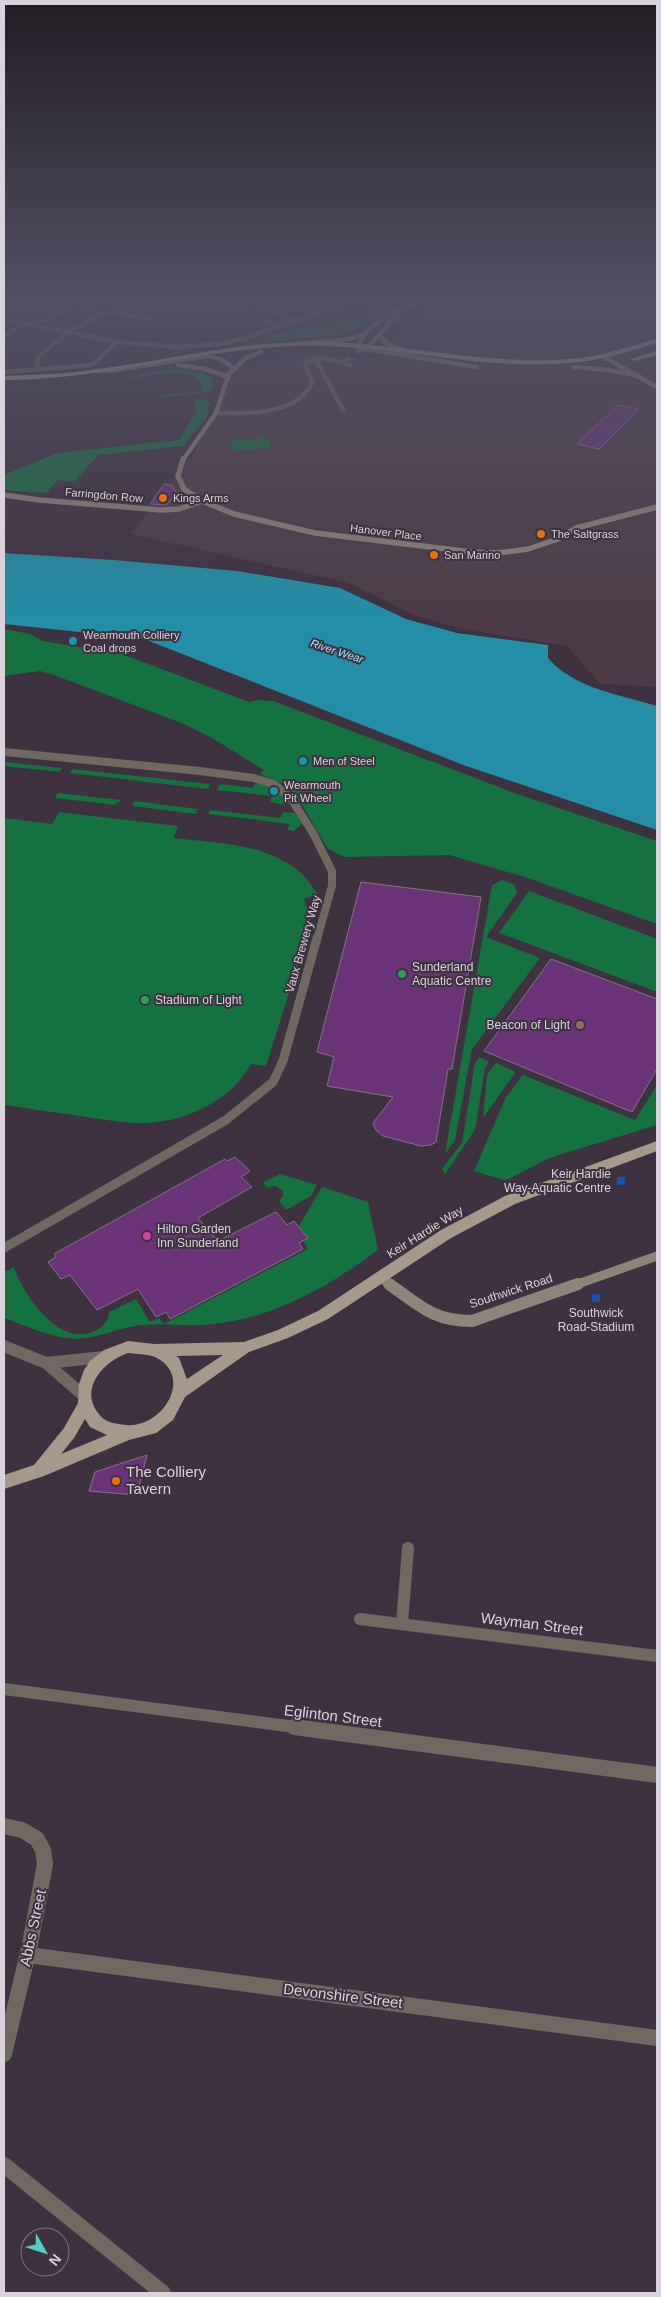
<svg xmlns="http://www.w3.org/2000/svg" width="661" height="2297" font-family="Arial,sans-serif">
<rect width="100%" height="100%" fill="#3e3240"/>
<path fill="#4d3c47" d="M452 296H657V687L600 684 567 646 461 629 413 615 349 583 131 534 195 451 236 370 281 358 320 354 372 359 436 303Z"/>
<path fill="#13723f" d="M383 312V315L357 330 342 335 262 342 261 339 284 331 370 313Z
M174 369C186 369 204 370 213 379L212 390 196 394 157 397V395L203 391C201 387 200 380 196 377 184 367 142 377 127 379L141 374Z
M195 400H205L210 403 206 418 183 446 98 455 74 482 58 480 46 493 4 490V475L57 453 179 440 196 413Z
M268 438 271 448 233 451 231 440Z
M4 629 30 634 43 641 122 654 249 702 258 700 273 701 517 794 657 841V924L525 877 449 855 344 857 328 849 301 803 291 791 280 782 259 774 264 770 212 738 184 724 54 675 40 671 4 676Z
M4 762 62 768 59 772 4 766Z
M73 769 210 784 208 789 70 773Z
M256 782C271 785 279 791 289 802L284 805 270 802 272 796 217 790 220 784 253 788Z
M58 793 122 800 114 805 55 798Z
M134 801 198 809 196 814 132 806Z
M210 810 280 818 283 812 295 813 302 824 294 831 287 830 290 824 208 814Z
M59 812 178 826 173 838C216 843 271 843 304 876 309 881 313 888 318 894L304 899 310 917V926L266 1066 251 1064C232 1100 187 1121 147 1123 127 1124 106 1120 87 1117 59 1113 31 1109 4 1105V818L52 824Z
M502 880 515 885 517 893 486 937 540 958 472 1049 455 1140 445 1154 492 885Z
M529 891 657 939V992L499 933Z
M479 1057 489 1062 485 1068 475 1130 445 1174 442 1169 462 1143 475 1063Z
M496 1063 516 1072 483 1118 487 1075Z
M523 1075 635 1120 657 1085V1125L549 1158 509 1179 503 1180 474 1171 506 1097Z
M280 1174 317 1185 311 1196 286 1210 279 1201 283 1196V1191L275 1186 267 1188 263 1183Z
M322 1187 368 1202 378 1250C325 1289 268 1322 200 1325 181 1326 162 1323 143 1325 125 1326 108 1334 91 1337 63 1344 30 1327 4 1318V1272L14 1267C24 1296 60 1350 97 1330 104 1326 109 1320 109 1312L136 1299 150 1322 159 1318 164 1324 308 1249 303 1241 308 1238 299 1226Z"/>
<path fill="#228fa6" d="M4 553 114 560 237 571 340 588 406 619 457 633 548 645V658C573 688 621 695 657 706V830L466 766 129 633 112 630 108 635 4 624Z"/>
<path fill="#6a3377" stroke="#807384" d="M618 405 639 409 599 449 577 444Z
M164 484 171 485 177 493 166 505 150 504Z
M361 882 481 897 452 1069H448L436 1142 431 1145 421 1146 383 1136 376 1130 373 1123 393 1097 327 1086 334 1057 317 1052Z
M551 959 657 999V1069L632 1112 484 1051Z
M235 1157 250 1171 241 1177 252 1187 198 1218 218 1241 276 1212 287 1225 294 1221 308 1238 299 1243 303 1249 170 1319 166 1312 156 1317 138 1289 97 1310 70 1275 61 1279 48 1262 56 1257 54 1254 225 1159 227 1161Z
M147 1455 137 1495 89 1491 95 1472Z"/>
<g fill="none" stroke-linecap="round" stroke-linejoin="round">
<path stroke="#6f6962" stroke-width="4.5" d="M96 296 116 299
M228 296 295 321
M308 296 338 306
M4 304 12 301
M103 306 122 296
M4 319 117 342 179 347 220 344 246 338 339 306H371L401 312
M264 322 280 326
M36 324 74 307
M4 336 24 322
M315 358 343 410
M348 359 340 362 350 365
M39 369 37 361 39 356 70 331 104 312 149 318
M4 372 92 365 117 342
M216 413C247 414 297 415 312 383L305 362 323 358 340 362"/>
<path stroke="#6f6962" stroke-width="8" d="M4 752 200 771 254 778 274 784 290 797 313 833 332 871V886L317 939"/>
<path stroke="#6f6962" stroke-width="9" d="M4 1248 226 1120 273 1082 283 1061 317 938"/>
<path stroke="#6f6962" stroke-width="12" d="M4 1346 46 1363 84 1396
M46 1363 104 1357
M360 1619 657 1656
M402 1624 408 1548
M4 1689 303 1728"/>
<path stroke="#6f6962" stroke-width="16" d="M294 1727 657 1775
M4 1826 22 1830 37 1839 43 1850 45 1864 30 1944 4 2054
M28 1955 657 2038
M4 2165 163 2293"/>
<path stroke="#8e847a" stroke-width="4.5" d="M438 296C411 306 367 317 358 348L477 367
M379 335 386 343 402 350
M303 343 345 340 365 334
M359 351 368 347 398 314
M602 356 657 387
M178 365 205 369 229 377
M574 367 609 370 639 376
M234 370 244 359 261 352
M94 371H109L207 356C219 357 226 361 234 370L229 373 216 413 183 460"/>
<path stroke="#8e847a" stroke-width="5.5" d="M183 459 178 476 184 489 202 501 234 514 315 533 472 552 498 553 528 549 558 539 576 528 657 507
M4 495 39 500 162 510 179 509 202 501"/>
<path stroke="#8e847a" stroke-width="9" d="M381 1278 391 1285
M575 1285 657 1256"/>
<path stroke="#8e847a" stroke-width="12" d="M389 1284C419 1305 433 1321 472 1321L578 1284"/>
<path fill="#a6998b" fill-rule="evenodd" d="M657 1141V1151L515 1204 451 1238 328 1319 288 1338 249 1352 185 1397 173 1420 156 1433 129 1440 44 1476 4 1489V1475L34 1465 64 1428 78 1403 79 1384 84 1370 90 1361 104 1350 128 1341 154 1344 244 1342 278 1330 318 1311 441 1230 505 1196ZM128 1353C136 1354 147 1354 155 1357 196 1376 161 1434 119 1424 111 1423 104 1421 99 1414 78 1389 104 1361 128 1353ZM223 1355 187 1379 179 1358 176 1356ZM85 1419 90 1427 107 1435 61 1454 74 1438Z"/>
<path fill="#bbac9c" fill-rule="evenodd" d="M657 339V343C628 352 600 361 569 363 478 371 388 343 297 346 198 349 103 380 4 380V376C41 375 77 373 113 367 174 358 235 344 297 342 388 339 478 366 569 359 600 357 627 347 657 339Z
M657 351V355L634 361 631 359Z"/>
</g>
<linearGradient id="sky" x2="0" y2="1"><stop stop-color="#221c23"/><stop offset="0.48" stop-color="#524f64"/><stop offset="1" stop-color="#524f64" stop-opacity="0"/></linearGradient>
<rect width="661" height="618" fill="url(#sky)"/>
<g fill="#e8710a" stroke="#3e3240" stroke-width="2">
<circle cx="163" cy="498" r="5"/>
<circle cx="541" cy="534" r="5"/>
<circle cx="434" cy="555" r="5"/>
<circle cx="116" cy="1481" r="5"/>
</g>
<g fill="#0f9aa8" stroke="#3e3240" stroke-width="2">
<circle cx="73" cy="641" r="5"/>
<circle cx="303" cy="761" r="5"/>
<circle cx="274" cy="791" r="5"/>
</g>
<g fill="#2e9e5b" stroke="#3e3240" stroke-width="2">
<circle cx="402" cy="974" r="5"/>
<circle cx="145" cy="1000" r="5"/>
</g>
<circle fill="#8d6e63" stroke="#3e3240" stroke-width="2" cx="580" cy="1025" r="5"/>
<g fill="#1a4fb4" stroke="#3e3240" stroke-width="2">
<rect x="616" y="1176" width="10" height="10" rx="2.5"/>
<rect x="591" y="1293" width="10" height="10" rx="2.5"/>
</g>
<circle fill="#d1479c" stroke="#3e3240" stroke-width="2" cx="147" cy="1236" r="5"/>
<g text-anchor="middle" stroke-width="4" stroke-linejoin="round" paint-order="stroke">
<g font-size="11" fill="#dad2dc" stroke="#3e3240">
<text transform="translate(104 495) rotate(5)" y="4">Farringdon Row</text>
<text transform="translate(386 532) rotate(7)" y="4">Hanover Place</text>
</g>
<g font-size="11" fill="#dad2dc" stroke="#3e3240" text-anchor="start">
<text x="173" y="502">Kings Arms</text>
<text x="551" y="538">The Saltgrass</text>
<text x="444" y="559">San Marino</text>
<text x="83" y="639">Wearmouth Colliery<tspan x="83" dy="13">Coal drops</tspan></text>
<text x="313" y="765">Men of Steel</text>
<text x="284" y="789">Wearmouth<tspan x="284" dy="13">Pit Wheel</tspan></text>
</g>
<g font-size="11" font-style="italic" fill="#abe4f3" stroke="#3e3240">
<text transform="translate(337 651) rotate(18)" y="4">River Wear</text>
</g>
<g font-size="12" fill="#dad2dc" stroke="#3e3240">
<text transform="translate(303 944) rotate(-74)" y="4">Vaux Brewery Way</text>
<text transform="translate(425 1232) rotate(-32)" y="4">Keir Hardie Way</text>
<text transform="translate(511 1291) rotate(-18)" y="4">Southwick Road</text>
</g>
<g font-size="12" fill="#dad2dc" stroke="#3e3240" text-anchor="start">
<text x="412" y="971">Sunderland<tspan x="412" dy="14">Aquatic Centre</tspan></text>
<text x="155" y="1004">Stadium of Light</text>
<text x="570" y="1029" text-anchor="end">Beacon of Light</text>
<text x="611" y="1178" text-anchor="end">Keir Hardie<tspan x="611" dy="14">Way-Aquatic Centre</tspan></text>
<text x="157" y="1233">Hilton Garden<tspan x="157" dy="14">Inn Sunderland</tspan></text>
<text x="596" y="1317" text-anchor="middle">Southwick<tspan x="596" dy="14">Road-Stadium</tspan></text>
</g>
<g font-size="15" fill="#dad2dc" stroke="#3e3240" text-anchor="start">
<text x="126" y="1477">The Colliery<tspan x="126" dy="17">Tavern</tspan></text>
</g>
<g font-size="15" fill="#dad2dc" stroke="#3e3240">
<text transform="translate(532 1624) rotate(7)" y="5">Wayman Street</text>
<text transform="translate(333 1716) rotate(7)" y="5">Eglinton Street</text>
<text transform="translate(33 1928) rotate(-78)" y="5">Abbs Street</text>
<text transform="translate(343 1996) rotate(7)" y="5">Devonshire Street</text>
</g>
</g>
<rect width="661" height="2297" fill="none" stroke="#dad2dc" stroke-width="10"/>
<g transform="translate(45 2252) rotate(129)"><circle r="24" fill="#3e3240" stroke="#7c727e"/>
<path d="M0-4L9 19L0 12L-9 19Z" fill="#54cdc6"/>
<text y="-8" font-size="14" font-weight="bold" text-anchor="middle" fill="#dad2dc">N</text>
</g>
</svg>
